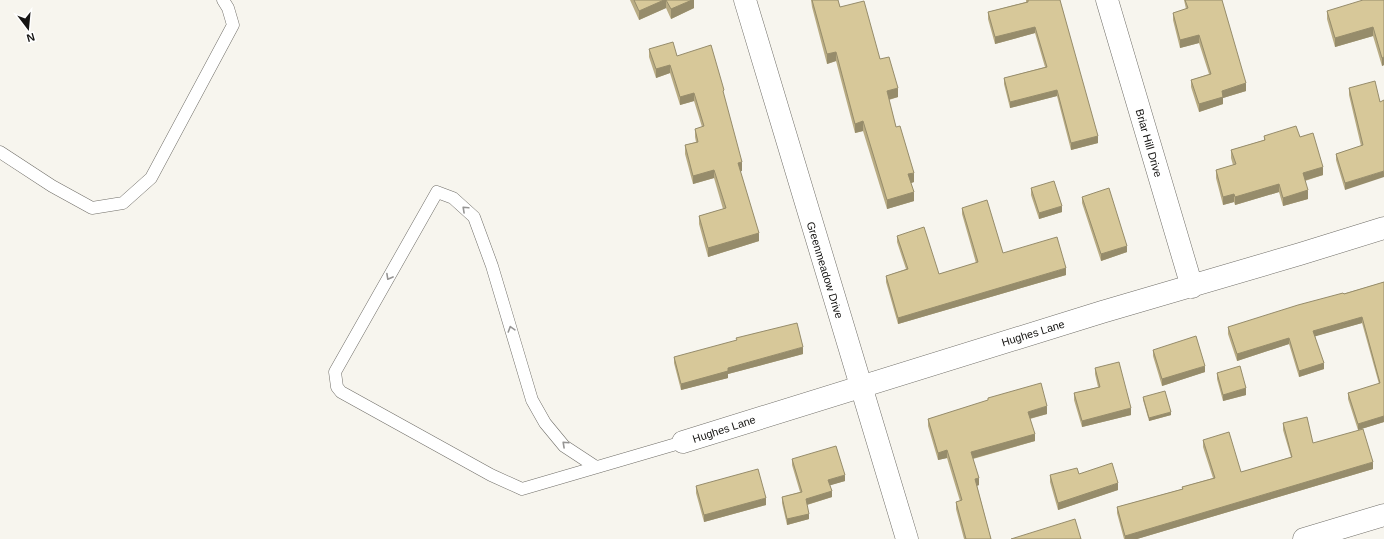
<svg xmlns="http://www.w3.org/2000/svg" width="1384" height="539" font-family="Arial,sans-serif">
<rect width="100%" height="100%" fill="#f7f5ee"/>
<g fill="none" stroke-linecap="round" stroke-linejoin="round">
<g stroke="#706e68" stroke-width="13">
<path id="service" d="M0 152 52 186 92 208 123 203 151 178 233 25 228 8 223 0
M596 467 564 446 545 423 532 400 492 266 474 217 453 198 437 192 335 372 337 387 341 392 491 475 522 489 683 442"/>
</g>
<g stroke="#706e68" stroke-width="23">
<path id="minor" d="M745 0 907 539
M1107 0 1192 287
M683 442 1102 312 1300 254 1384 228
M1304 539 1384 515"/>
</g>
<use href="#service" stroke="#fff" stroke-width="12"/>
<use href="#minor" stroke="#fff" stroke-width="22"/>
</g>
<path fill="#b9ac84" d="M630 0H694V8L671 19 666 8 639 20Z
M811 0H838L840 7 880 59 898 97 889 100 896 127 914 182 911 183 914 201 887 209 863 131 855 133 836 61 827 64 812 7Z
M1026 0H1060L1098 143 1071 150 1057 96 1010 108 1004 84V78L1045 67 1035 33 995 44 988 19V12L1026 2Z
M1184 0H1222L1246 91 1223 98V104L1199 112 1191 87V80L1209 74 1199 43 1180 48 1173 20V13L1186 9Z
M1384 0V65L1382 66 1373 36 1335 47 1327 19V11Z
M649 49 677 56 724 96 742 171H740L759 241 708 257 699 224V216L723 209 714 178 693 184 685 154V145L696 142 695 137V129L702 127 694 101 680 105 670 73 656 78 649 57Z
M1349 88 1380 102 1345 190 1336 160V154L1361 146 1349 95Z
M1264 136 1300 137 1323 175 1305 181 1308 199 1283 206 1279 192 1235 205 1234 202 1223 205 1216 178V170L1233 165 1231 158V150L1264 140Z
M1031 188 1062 212 1039 219 1031 195Z
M1082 197 1127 252 1101 261 1082 203Z
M962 208 1003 253 1066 275 898 324 886 282V276L906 269 897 242V236L939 274 976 263 962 214Z
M1384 282V422L1358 430 1348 399V393L1379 384 1362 323 1315 336 1324 369 1299 377 1289 344 1237 361 1228 334V327Z
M1153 350 1205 372 1162 386 1153 356Z
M803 354 728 374V378L681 390 674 363V357Z
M1095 368 1131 415 1082 427 1074 400V393L1098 387 1095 374Z
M1217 373 1246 395 1223 401 1217 379Z
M1143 397 1171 415 1149 421 1143 400Z
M988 398 1047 414 1030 419 1035 441 973 459 979 485 977 486 991 539H964L956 509V502L960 501 947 458 938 460 928 426V419L988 401Z
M1283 423 1313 443 1373 469 1137 539H1124L1117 513V507L1182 489V487L1213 478 1203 447V440L1241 472 1291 457 1283 430Z
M792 459 845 481 830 485 832 497 807 505 809 519 787 525 782 503V497L800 492 792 465Z
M1079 474 1118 490 1058 510 1050 482V475Z
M696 486 766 505 704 522 696 493Z"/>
<path fill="#968c6b" d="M664 0H666V8L639 20V11Z
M692 0H694V8L671 19V9Z
M1035 27V33L995 44V37Z
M1373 27V36L1335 47V38Z
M1199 35V43L1180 48V40Z
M836 52V61L827 64V54Z
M1384 57V65L1382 66V58Z
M670 65V73L656 78V69Z
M1246 83V91L1223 98V104L1199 112V104L1222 91Z
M898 88V97L887 100V91Z
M1057 90V96L1010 108V102Z
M694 93V101L680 105V97Z
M863 121V131L855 133V124Z
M1098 136V143L1071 150V143Z
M742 162V171L738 172V163Z
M1323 167V175L1303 181V173Z
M714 170V178L693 184V176Z
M1384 171V177L1345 190V183Z
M914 173V182L908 184V174Z
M1279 184V192L1235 205V197Z
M1308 190V199L1283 206V198Z
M914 192V201L887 209V200Z
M1234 194V202L1223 205V197Z
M1062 206V212L1039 219V213Z
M759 233V241L708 257V248Z
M1127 246V252L1101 261V254Z
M1066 268V275L898 324V318Z
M1362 317V323L1313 337V331Z
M1289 338V344L1237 361V354Z
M803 347V354L728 374V378L681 390V384L728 368Z
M1324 363V369L1299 377V371Z
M1205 366V372L1162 386V379Z
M1246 388V395L1223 401V395Z
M1047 406V414L1028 419V412Z
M1131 408V415L1082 427V421Z
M1171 412V415L1149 421V418Z
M1384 416V422L1358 430V424Z
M1035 434V441L971 459V452Z
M947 450V458L938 460V453Z
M1373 462V469L1137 539H1125V536Z
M845 475V481L828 486V480Z
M979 478V485L975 486V479Z
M1118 483V490L1058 510V503Z
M832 491V497L806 505V499Z
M766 498V505L704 522V515Z
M809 514V519L787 525V519Z"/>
<path fill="#d7c899" stroke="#968c6b" d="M634 0H664L639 11Z
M666 0H692L671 9Z
M812 0H838L840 7 864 1 880 59 889 57 898 88 887 91 896 127 900 126 914 173 908 174 914 192 887 200 863 121 855 124 836 52 827 54Z
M1028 0H1060L1098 136 1071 143 1057 90 1010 102 1004 78 1047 67 1035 27 995 37 988 12 1028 2Z
M1185 0H1222L1246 83 1222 91 1223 97 1199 104 1191 80 1211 74 1199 35 1180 40 1173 13 1188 8Z
M1363 0H1384V57L1382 58 1373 27 1335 38 1327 11Z
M673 42 677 56 711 45 724 90 723 91 742 162 738 163 759 233 708 248 699 216 726 208 714 170 693 176 685 145 698 142 695 129 704 126 694 93 680 97 670 65 656 69 649 49Z
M1375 81 1380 102 1384 100V171L1345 183 1336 154 1363 145 1349 88Z
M1296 126 1300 137 1313 133 1323 167 1303 173 1308 190 1283 198 1279 184 1235 197 1234 194 1223 197 1216 170 1236 164 1231 150 1265 140 1264 136Z
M1054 181 1062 206 1039 213 1031 188Z
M1109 188 1127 246 1101 254 1082 197Z
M987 200 1003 253 1057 237 1066 268 898 318 886 276 908 269 897 236 924 227 939 274 978 262 962 208Z
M1384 282V416L1358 424 1348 393 1380 383 1362 317 1313 331 1324 363 1299 371 1289 338 1237 354 1228 327 1298 305 1343 293 1344 294Z
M797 323 803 347 728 368V371L681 384 674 357 737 340 736 338Z
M1196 336 1205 366 1162 379 1153 350Z
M1119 362 1131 408 1082 421 1074 393 1100 387 1095 368Z
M1240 366 1246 388 1223 395 1217 373Z
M1041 383 1047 406 1028 412 1035 434 971 452 979 478 975 479 991 539H966L956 502 962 500 947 450 938 453 928 419 988 400V398Z
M1165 391 1171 412 1149 418 1143 397Z
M1307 417 1313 443 1363 429 1373 462 1125 536 1117 507 1183 489 1182 487 1215 478 1203 440 1229 432 1241 472 1292 457 1283 423Z
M836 446 845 475 828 480 832 491 806 499 809 514 787 519 782 497 802 492 792 459Z
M1112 463 1118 483 1058 503 1050 475 1077 468 1079 474Z
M758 469 766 498 704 515 696 486Z
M1075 519 1081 539H1011Z"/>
<defs><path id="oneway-chevron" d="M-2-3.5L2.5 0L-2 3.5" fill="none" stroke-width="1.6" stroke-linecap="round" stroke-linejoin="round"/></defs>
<g stroke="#969594">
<use href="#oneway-chevron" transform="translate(465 209) rotate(-137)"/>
<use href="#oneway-chevron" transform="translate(389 277) rotate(119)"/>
<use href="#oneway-chevron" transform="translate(511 329) rotate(-107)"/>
<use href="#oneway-chevron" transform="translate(565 444) rotate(-137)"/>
</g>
<g text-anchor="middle" stroke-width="3" stroke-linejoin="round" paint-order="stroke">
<g font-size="11" fill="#151412" stroke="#fff">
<text transform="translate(1149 143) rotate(74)" y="4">Briar Hill Drive</text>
<text transform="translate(825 270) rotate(73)" y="4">Greenmeadow Drive</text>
<text transform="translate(1033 333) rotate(-17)" y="4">Hughes Lane</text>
<text transform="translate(724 429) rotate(-18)" y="4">Hughes Lane</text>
</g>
</g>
<g transform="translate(28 28) rotate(164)" stroke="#ffffff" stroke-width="3" paint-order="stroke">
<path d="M0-3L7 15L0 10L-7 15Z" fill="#151412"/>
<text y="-6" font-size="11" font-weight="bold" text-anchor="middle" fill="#151412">N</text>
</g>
</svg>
